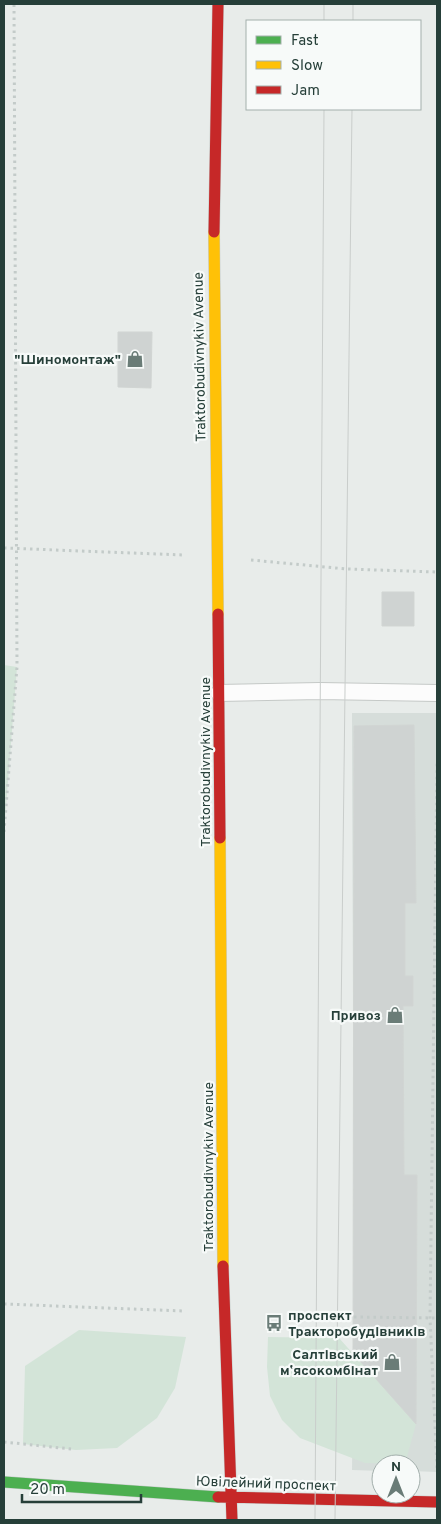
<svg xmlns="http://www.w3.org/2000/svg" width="441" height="1524" font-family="Overpass,sans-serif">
<rect width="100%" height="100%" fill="#e8ecea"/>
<path fill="#d6ddda" d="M352 713H437V1472L411 1471V1464H381V1471L352 1470 354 1317Z"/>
<path fill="#d3e4d8" d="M4 665 17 667 4 832Z
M79 1330 186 1337 175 1388 157 1418 117 1448 76 1450 23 1444 25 1366Z
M268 1337 339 1338 416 1424 405 1464 365 1463 300 1438 282 1420 270 1396 267 1367Z"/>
<path fill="#cfd3d2" stroke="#d1d5d3" d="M118 332H152L151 388 118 387Z
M382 592H414V626H382Z
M414 725 416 903H405V976H413V1006H403L404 1175H417L416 1424 353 1353 354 726Z"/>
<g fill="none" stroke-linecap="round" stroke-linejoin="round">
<g stroke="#c5c9c7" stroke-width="18">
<path id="lane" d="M219 693 320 691 437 693"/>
</g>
<g stroke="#c4cac8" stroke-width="12">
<path id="fast" d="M4 1482 218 1497"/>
</g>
<g stroke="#c4cac8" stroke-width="12">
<path id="slow" d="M214 232 218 614
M220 838 223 1266"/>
</g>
<g stroke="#c4cac8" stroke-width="12">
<path id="jam" d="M214 232 218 4
M218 614 220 838
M223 1266 232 1520
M218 1497 437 1502"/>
</g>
<path stroke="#c3cbc9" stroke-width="3" stroke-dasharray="2.5 4" stroke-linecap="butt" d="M4 548 183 555
M251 560 347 569 437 572
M4 832 17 667 14 4
M4 1304 183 1311
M354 1317 437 1318
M4 1442 71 1449
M437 1468 430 1318 437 761"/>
<use href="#lane" stroke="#fcfcfc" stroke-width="16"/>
<use href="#fast" stroke="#4caf50" stroke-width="11"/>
<use href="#slow" stroke="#ffc107" stroke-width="11"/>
<use href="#jam" stroke="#c62828" stroke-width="11"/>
<path stroke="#c9cdcb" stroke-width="1" d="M324 21V4
M353 21V4
M315 1520 324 109
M335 1520 352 109"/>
</g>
<defs>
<g id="shop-bare" transform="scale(1.35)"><path d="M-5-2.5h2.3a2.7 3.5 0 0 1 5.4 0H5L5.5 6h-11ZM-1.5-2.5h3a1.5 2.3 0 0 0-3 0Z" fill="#6a7c77" stroke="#f7faf9" stroke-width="2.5" paint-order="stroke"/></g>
<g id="bus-bare" transform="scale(1.35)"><path d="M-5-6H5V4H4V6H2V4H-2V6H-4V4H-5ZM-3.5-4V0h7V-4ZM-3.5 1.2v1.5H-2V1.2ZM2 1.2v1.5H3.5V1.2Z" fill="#6a7c77" stroke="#f7faf9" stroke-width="2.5" paint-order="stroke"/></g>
</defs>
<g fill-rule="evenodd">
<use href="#shop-bare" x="135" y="359"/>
<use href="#shop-bare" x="395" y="1015"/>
<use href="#bus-bare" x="274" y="1323"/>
<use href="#shop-bare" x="392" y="1362"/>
</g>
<g text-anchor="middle" stroke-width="4.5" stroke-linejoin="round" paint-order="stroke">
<g font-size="14" fill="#263f39" stroke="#f7faf9">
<text transform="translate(199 357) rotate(-91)" y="5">Traktorobudivnykiv Avenue</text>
<text transform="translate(205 762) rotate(-90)" y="5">Traktorobudivnykiv Avenue</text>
<text transform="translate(208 1167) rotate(-90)" y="5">Traktorobudivnykiv Avenue</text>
<text transform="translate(266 1483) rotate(2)" y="5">Ювілейний проспект</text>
</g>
<g font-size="14" font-weight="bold" fill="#263f39" stroke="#f7faf9" text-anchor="end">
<text x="121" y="364">"Шиномонтаж"</text>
<text x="381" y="1020">Привоз</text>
<text x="288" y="1320" text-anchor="start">проспект<tspan x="288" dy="16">Тракторобудівників</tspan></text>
<text x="378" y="1359">Салтівський<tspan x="378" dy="16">мʼясокомбінат</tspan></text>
</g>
</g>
<rect width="441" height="1524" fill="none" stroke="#263f39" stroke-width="10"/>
<rect x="246" y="20" width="175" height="90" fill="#f7faf9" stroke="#a3afac"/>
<rect x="256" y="36" width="25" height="8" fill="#4caf50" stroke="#a3afac"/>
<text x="291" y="45" font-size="15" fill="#263f39">Fast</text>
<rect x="256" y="61" width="25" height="8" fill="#ffc107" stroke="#a3afac"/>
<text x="291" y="70" font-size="15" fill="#263f39">Slow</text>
<rect x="256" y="86" width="25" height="8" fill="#c62828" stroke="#a3afac"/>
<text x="291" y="95" font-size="15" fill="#263f39">Jam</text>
<g transform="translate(396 1479)"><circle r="24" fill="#f7faf9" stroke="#a3afac"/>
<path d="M0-4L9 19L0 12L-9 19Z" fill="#6a7c77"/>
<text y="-8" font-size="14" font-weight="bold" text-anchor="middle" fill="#263f39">N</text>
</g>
<path d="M22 1494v8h119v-8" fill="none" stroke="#263f39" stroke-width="2.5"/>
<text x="30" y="1494" font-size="15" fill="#263f39" stroke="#f7faf9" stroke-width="4" paint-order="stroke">20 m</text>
</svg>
